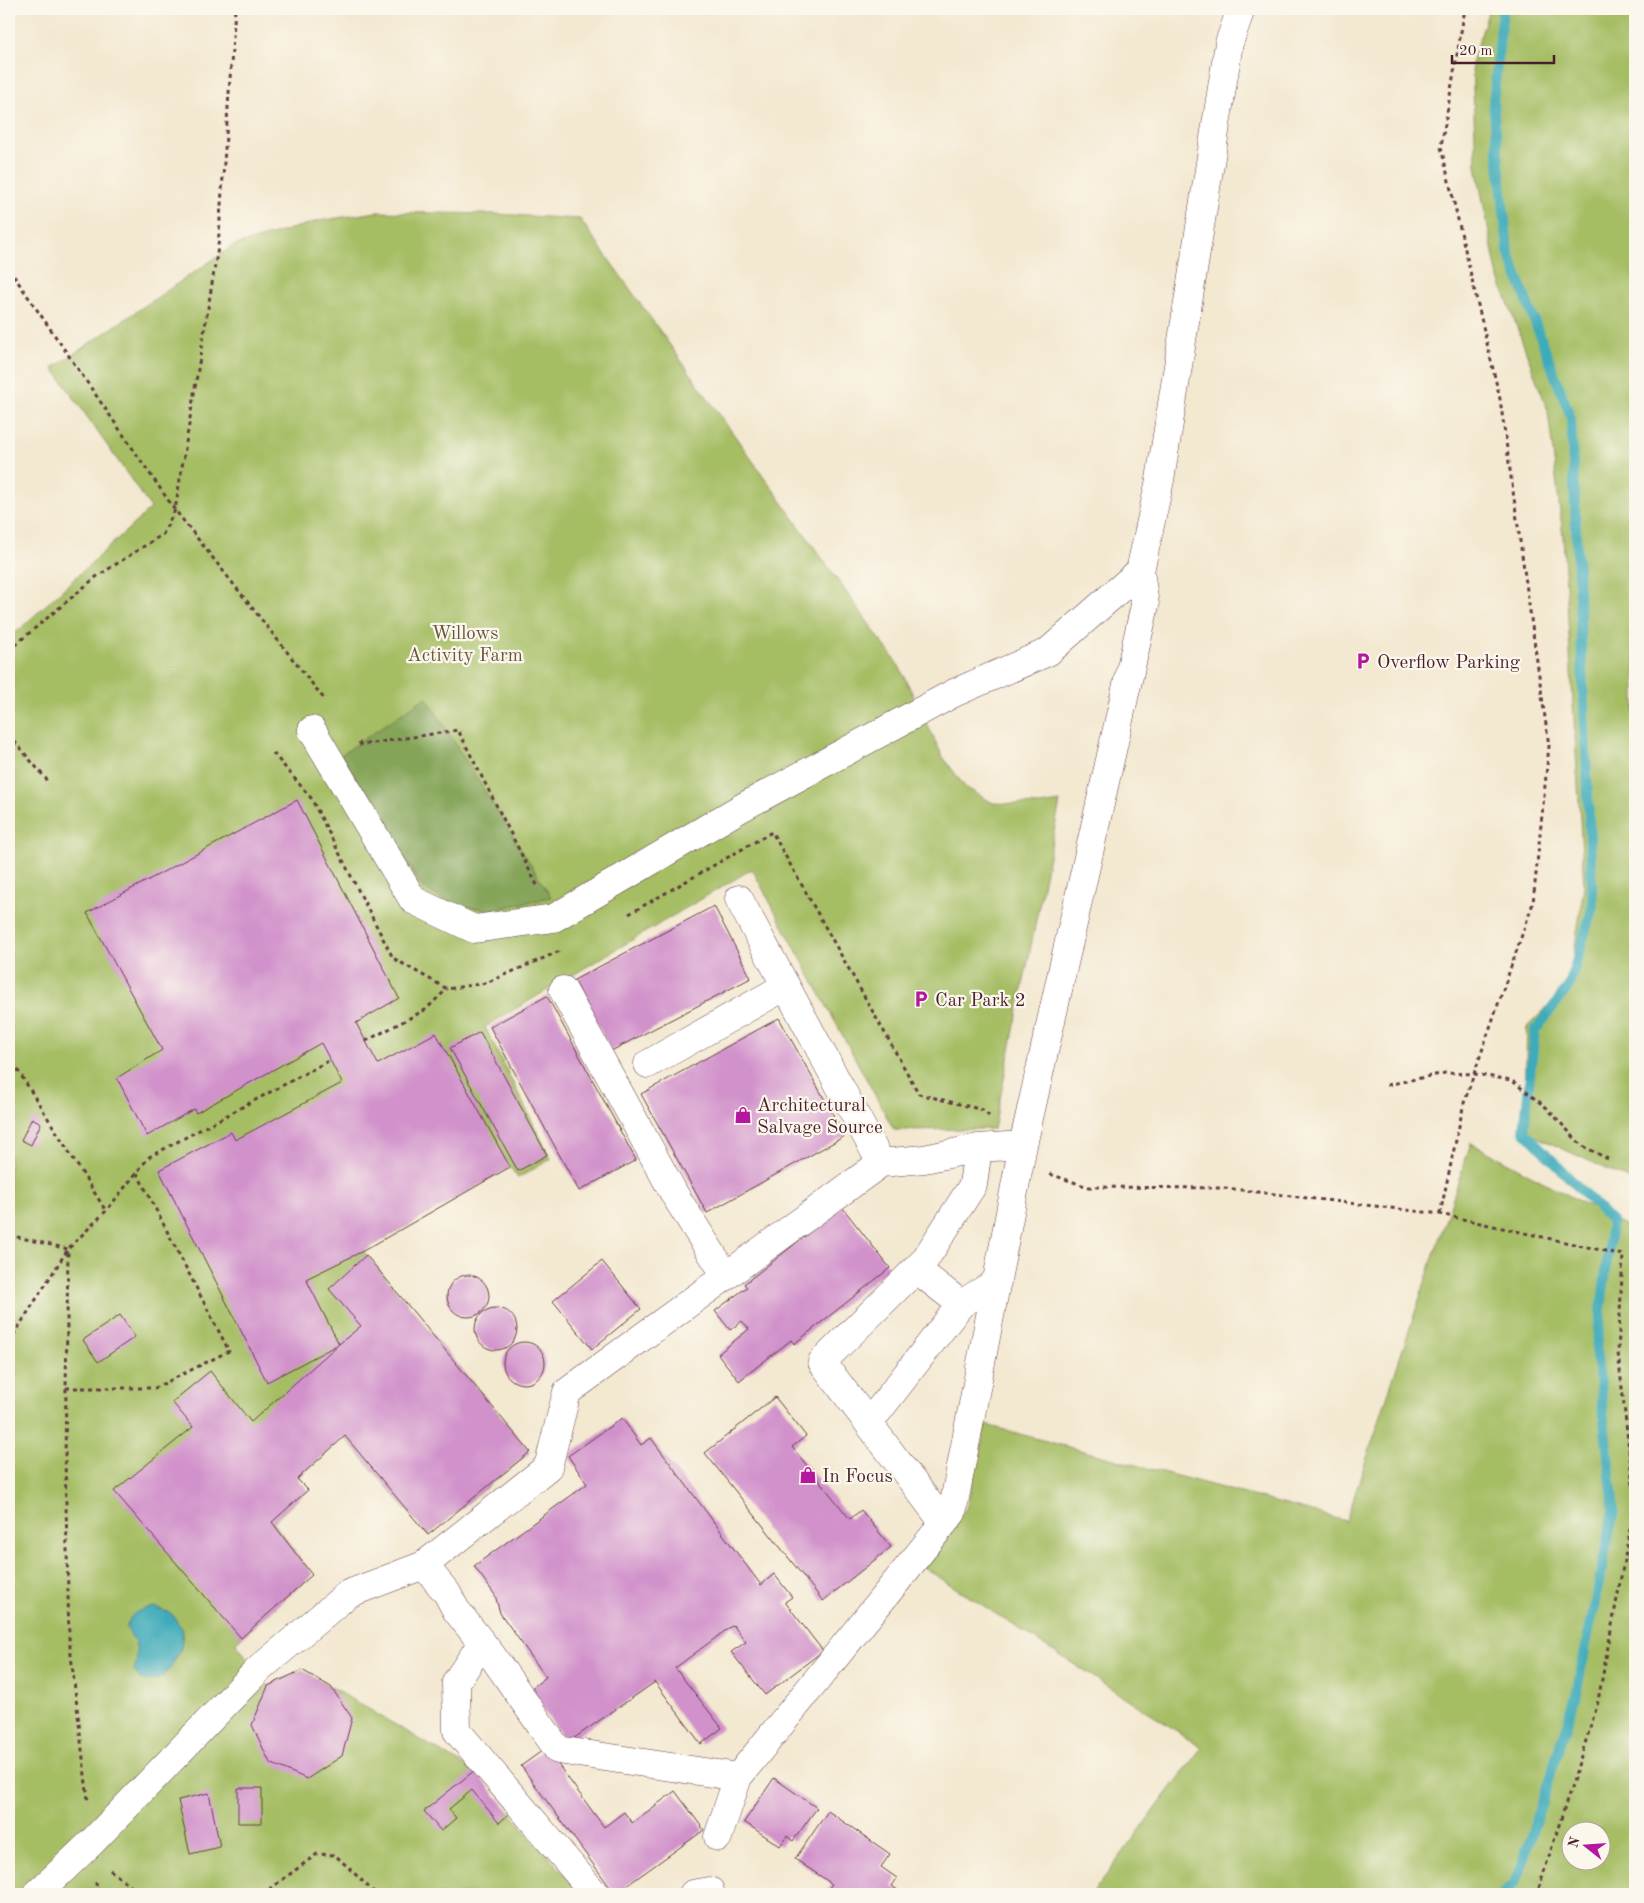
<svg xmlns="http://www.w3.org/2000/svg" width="1644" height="1903" font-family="'Old Standard TT',serif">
<rect width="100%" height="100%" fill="#fbf7ec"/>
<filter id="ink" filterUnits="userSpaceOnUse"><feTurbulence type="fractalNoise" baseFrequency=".02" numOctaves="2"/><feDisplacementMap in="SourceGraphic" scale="10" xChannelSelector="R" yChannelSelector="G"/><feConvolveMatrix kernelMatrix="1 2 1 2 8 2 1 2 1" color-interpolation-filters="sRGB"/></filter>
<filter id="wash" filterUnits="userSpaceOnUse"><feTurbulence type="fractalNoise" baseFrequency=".0096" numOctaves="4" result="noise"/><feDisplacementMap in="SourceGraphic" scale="20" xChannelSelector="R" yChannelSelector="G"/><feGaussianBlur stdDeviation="1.12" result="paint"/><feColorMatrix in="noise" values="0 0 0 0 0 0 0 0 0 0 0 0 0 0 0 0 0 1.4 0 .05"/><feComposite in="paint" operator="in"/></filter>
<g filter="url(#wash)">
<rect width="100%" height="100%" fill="#f3e8d0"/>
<path fill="#a5bd63" stroke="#786e47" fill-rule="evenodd" d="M1489 9H1635V1182L1524 1131 1527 1027 1569 986 1584 886 1563 537 1548 411 1497 273 1476 166 1472 64Z
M376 212 495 214 580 219 899 666 943 757 965 787 993 803 1040 805 1060 802 994 1129 894 1130 752 869 485 1027 551 1159 518 1178 510 1167 363 1251 530 1452 428 1535 344 1436 297 1479 308 1490 273 1522 312 1575 235 1643 258 1670 268 1686 302 1670 472 1770 582 1894H9V639L151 508 53 368 233 246 318 221Z
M1471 1143 1635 1231V1894H1092L1202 1747 920 1565 966 1508 986 1425 1346 1521ZM1572 1830H1602V1860H1572Z"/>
<path fill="#84a459" stroke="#676242" d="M426 697 551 897 492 910 452 905 422 887 341 755Z"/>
<path fill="#3dabba" stroke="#446572" d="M154 1607 171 1613 183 1630 181 1648 170 1669 159 1679 150 1681 140 1679 134 1670C140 1653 137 1642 126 1628 132 1611 138 1610 154 1607Z"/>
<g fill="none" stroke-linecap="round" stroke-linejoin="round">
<path stroke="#3dabba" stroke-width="10" d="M1503 9 1493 103 1508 251 1571 418 1593 906 1569 986 1535 1031 1524 1131 1612 1222 1596 1349 1614 1510 1575 1699 1516 1882 1503 1894"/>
</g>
<g id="blocks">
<path fill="#d192cb" d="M297 800 399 998 356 1023 378 1064 436 1033 510 1167 363 1251 306 1279 339 1344 361 1326 329 1289 366 1255 530 1452 428 1535 345 1436 297 1479 308 1490 272 1522 312 1575 241 1638 114 1491 193 1427 172 1402 210 1371 251 1422 339 1344 267 1382 159 1170 231 1132 235 1140 342 1083 321 1043 196 1113 194 1109 147 1136 117 1078 162 1050 87 913Z
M714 906 751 978 611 1051 574 980Z
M547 996 636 1160 579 1191 490 1027Z
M779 1018 845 1136 707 1213 641 1094Z
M480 1032 547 1155 518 1171 450 1048Z
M32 1118 41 1123 31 1145 21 1140Z
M842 1207 890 1268 794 1344 791 1340 739 1381 718 1354 749 1329 742 1321 730 1330 715 1311 747 1287 744 1284Z
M602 1261 641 1309 592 1349 553 1301Z
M447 1296a21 21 0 1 1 42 0a21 21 0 1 1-42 0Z
M475 1329a21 21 0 1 1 42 0a21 21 0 1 1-42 0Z
M120 1315 135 1337 98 1362 83 1340Z
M503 1363a21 21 0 1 1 42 0a21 21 0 1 1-42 0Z
M775 1397 806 1436 792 1447 850 1519 861 1510 891 1547 823 1601 705 1453Z
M622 1418 641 1445 651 1438 761 1585 774 1574 792 1597 785 1602 823 1651 765 1695 731 1652 746 1642 733 1625 675 1668 722 1728 701 1744 655 1682 567 1743 529 1690 546 1677 500 1613 495 1595 474 1566 587 1484 568 1456Z
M302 1670 331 1687 352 1718 342 1756 307 1779 270 1763 252 1725 268 1686Z
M546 1748 604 1827 624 1812 632 1823 675 1791 704 1830 615 1894 521 1766Z
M475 1770 510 1813 499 1823 472 1790 449 1809 456 1818 441 1831 424 1811Z
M774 1778 817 1808 793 1841 787 1836 780 1846 744 1822Z
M238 1788H262V1823H238Z
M209 1793 220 1847 190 1854 178 1800Z
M828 1811 890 1854 881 1867 897 1878 892 1886 903 1894 864 1893 863 1894H827L825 1893 832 1884 795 1859Z"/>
</g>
</g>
<g filter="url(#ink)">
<use href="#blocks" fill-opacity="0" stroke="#633d44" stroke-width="1"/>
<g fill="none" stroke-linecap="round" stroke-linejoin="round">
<g stroke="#633d44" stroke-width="29">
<path id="minor" d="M312 730 413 900 474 929 554 918 741 808 954 693 1048 652 1140 571 1160 480 1229 43 1241 9
M739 899 881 1163
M563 990 676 1197 726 1276
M648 1064 786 986
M916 1269 961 1304
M869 1423 961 1304 997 1282
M944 1523 822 1362 924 1261 973 1185 978 1148
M424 1565 447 1593 456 1610 493 1657 558 1750 738 1777
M482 1643 456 1682 457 1731 595 1894
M718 1837 738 1777 952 1513 1023 1145 1145 605 1140 571
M37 1894 92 1842 258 1670 348 1594 424 1565 548 1467 567 1392 881 1163 924 1159 978 1148 1023 1145
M693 1894 710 1891"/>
</g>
<path stroke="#633d44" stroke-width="3" stroke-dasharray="4 4" stroke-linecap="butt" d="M9 269 175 510 325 700
M9 650 96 577 163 534 175 510 218 247 235 9
M9 735 47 780
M359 742 361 745 458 730 539 889
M273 753 311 798 393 958 447 989 486 983 560 951
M629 914 772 832 919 1094 983 1110 989 1116
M366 1041 425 1010 447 989
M9 1056 106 1211
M1387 1085 1445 1073 1474 1074 1511 1080 1547 1108 1581 1145 1610 1160
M1050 1174 1088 1187 1225 1188 1440 1214 1623 1255 1618 1353 1635 1502 1597 1706 1537 1894
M1440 1214 1464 1103 1533 903 1549 746 1500 399 1441 147 1465 9
M9 1235 68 1249 65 1459 69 1638 88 1801
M9 1342 68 1249 106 1211 149 1157 330 1060
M66 1388H155L229 1351 137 1173
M110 1870 140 1894
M96 1882 97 1894
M263 1894 317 1854 335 1855 376 1894"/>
<use href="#minor" stroke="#fff" stroke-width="28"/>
</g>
</g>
<defs>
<g id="parking-bare" transform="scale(1.35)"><path d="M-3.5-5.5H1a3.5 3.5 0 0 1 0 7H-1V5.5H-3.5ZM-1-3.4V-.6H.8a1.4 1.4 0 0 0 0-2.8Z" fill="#b5179e" stroke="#fbf7ec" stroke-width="2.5" paint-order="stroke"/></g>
<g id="shop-bare" transform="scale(1.35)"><path d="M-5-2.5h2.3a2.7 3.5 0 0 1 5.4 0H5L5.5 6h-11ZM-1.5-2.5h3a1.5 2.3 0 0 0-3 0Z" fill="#b5179e" stroke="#fbf7ec" stroke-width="2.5" paint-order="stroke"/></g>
</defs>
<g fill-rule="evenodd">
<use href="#parking-bare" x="1363" y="661"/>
<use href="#parking-bare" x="921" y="999"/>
<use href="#shop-bare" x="743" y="1115"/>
<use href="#shop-bare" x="808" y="1475"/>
</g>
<g text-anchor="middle" stroke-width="4.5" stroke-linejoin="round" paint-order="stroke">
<g font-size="19" fill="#6a563f" stroke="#fbf7ec">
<text x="465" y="639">Willows<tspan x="465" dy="22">Activity Farm</tspan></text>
</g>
<g font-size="19" fill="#4a1f2b" stroke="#fbf7ec" text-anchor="start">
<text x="1377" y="668">Overflow Parking</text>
<text x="935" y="1006">Car Park 2</text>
<text x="757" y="1111">Architectural<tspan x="757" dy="22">Salvage Source</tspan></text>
<text x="822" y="1482">In Focus</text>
</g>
</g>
<rect width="1644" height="1903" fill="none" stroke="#fbf7ec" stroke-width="30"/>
<g transform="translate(1586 1846) rotate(287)"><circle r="24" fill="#fbf7ec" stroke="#b4a19f"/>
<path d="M0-4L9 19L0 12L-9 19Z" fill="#b5179e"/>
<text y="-8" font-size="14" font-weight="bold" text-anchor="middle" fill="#4a1f2b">N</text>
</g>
<path d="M1452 55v8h102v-8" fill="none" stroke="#4a1f2b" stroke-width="2.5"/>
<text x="1459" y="55" font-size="15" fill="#4a1f2b" stroke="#fbf7ec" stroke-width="4" paint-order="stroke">20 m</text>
</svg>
